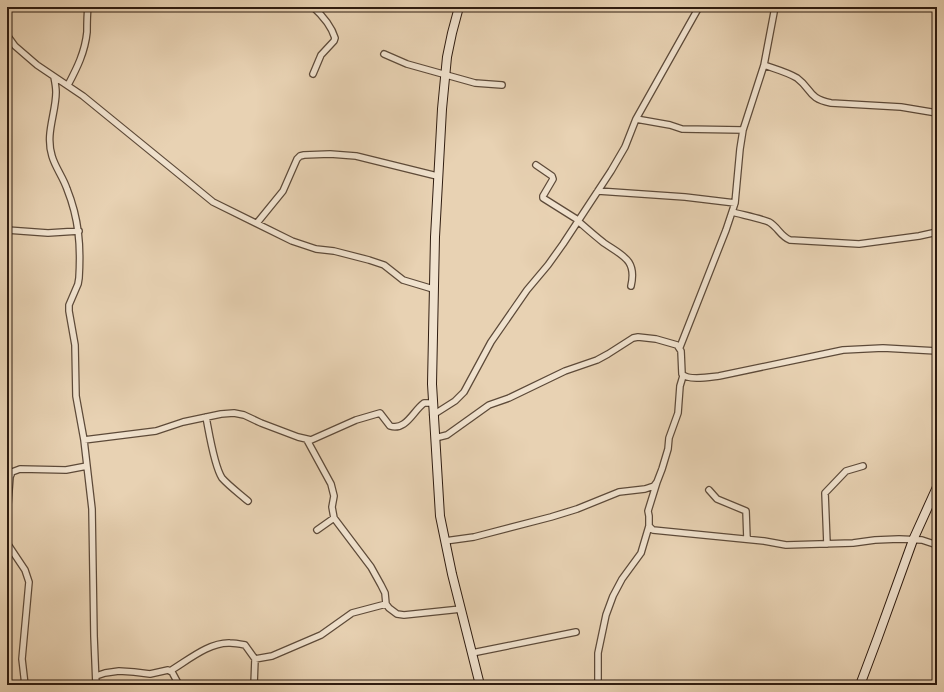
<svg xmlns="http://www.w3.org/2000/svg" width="944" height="692" font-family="'Libre Caslon Text',serif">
<rect width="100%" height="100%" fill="#e8d2b3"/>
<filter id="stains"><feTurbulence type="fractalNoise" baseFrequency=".005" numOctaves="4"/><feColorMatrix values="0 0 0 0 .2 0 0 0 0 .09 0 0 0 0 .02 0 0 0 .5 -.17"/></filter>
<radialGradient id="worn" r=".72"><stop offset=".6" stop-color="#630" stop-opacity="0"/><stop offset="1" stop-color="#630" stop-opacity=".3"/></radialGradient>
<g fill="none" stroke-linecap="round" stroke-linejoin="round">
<g stroke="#5d4a39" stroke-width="8">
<path id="minor" d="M313 7C323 16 331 25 335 38L334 41 321 55 313 74
M7 35 15 46 37 65 83 96 213 202 292 241 316 249 334 251 369 260 384 265 403 280 433 289
M384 54 407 64 475 83 502 85
M764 65C775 69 787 72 797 78 813 90 807 98 831 103L901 107 937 113
M54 77C55 82 56 87 56 92 56 113 45 134 52 156 55 167 63 177 67 189 79 219 81 246 79 278L78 284 69 305V311L75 345 76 396 84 440 92 509 94 636 96 685
M68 85C77 68 85 52 87 32 87 24 87 15 88 7
M636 119 670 125 682 129 743 130
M536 165 552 176 553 179 543 196V198L578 220
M598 191 685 197 735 203
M732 212C743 215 759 218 769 222 778 227 780 236 790 240L859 244 919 236 937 232
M578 221C586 228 595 236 604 243 623 256 637 260 631 286
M257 223 283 191 297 159 300 156 304 155 330 154 356 156 437 176
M7 230 48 233 79 231
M680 347 726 230 735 203 740 149 743 130 764 65 775 7
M433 415 455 401 464 392 491 342 527 290 548 265 563 244 611 171 625 147 636 119 699 7
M206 417C209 432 214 466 222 478 229 486 240 494 248 501
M435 438 447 435 489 405 509 398 565 371 597 360 608 354 633 338 638 337 656 339 677 345 681 351 682 374C688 381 710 377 719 376L843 350 883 348 937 351
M84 440 156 431 183 422 221 414 234 413 244 415 261 423 298 437 311 440 356 420 380 413 390 426C406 431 413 411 424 403H433
M307 440 331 484 334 496 332 507 334 518 371 567 381 585 385 593 386 604 389 608 397 614 404 615 461 609
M657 482 648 511 649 516V526L653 530 764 541 786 545 853 543 875 540 899 539 922 540 937 545
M709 490 717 499 746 511 747 539
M7 518 10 477 12 472 20 469 66 470 87 466
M317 530 334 518
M445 541 474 537 551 517 577 509 619 492 645 489 654 486 657 482 662 469 668 449 669 438 678 413 680 386 683 376
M7 543 25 570 29 582 22 659 25 685
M827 544 825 493 846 471 863 466
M472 653 576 632
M255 659 272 656 321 635 352 613 386 604
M170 671C187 661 209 642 230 643 235 643 240 644 245 645L255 659 254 685
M96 676 105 673 119 671 134 672 150 674 168 670 172 672 179 685
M598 685V653L606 615 613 596 622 579 641 553 649 526"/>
</g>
<g stroke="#2f1c10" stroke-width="10">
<path id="secondary" d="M459 7 452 33 447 57 442 109 435 237 432 384 440 516 452 574 480 685
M860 685 878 637 913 540 937 487"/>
</g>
<use href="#minor" stroke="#f0e2ce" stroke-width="5.5"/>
<use href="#secondary" stroke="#f0e2ce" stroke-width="8"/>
</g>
<rect width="944" height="692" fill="none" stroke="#e8d2b3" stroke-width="24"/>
<rect x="8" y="8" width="928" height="676" fill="none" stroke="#2f1c10" stroke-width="2"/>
<rect x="12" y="12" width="920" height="668" fill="none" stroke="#2f1c10"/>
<rect width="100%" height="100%" filter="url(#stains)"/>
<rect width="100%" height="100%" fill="url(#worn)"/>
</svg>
